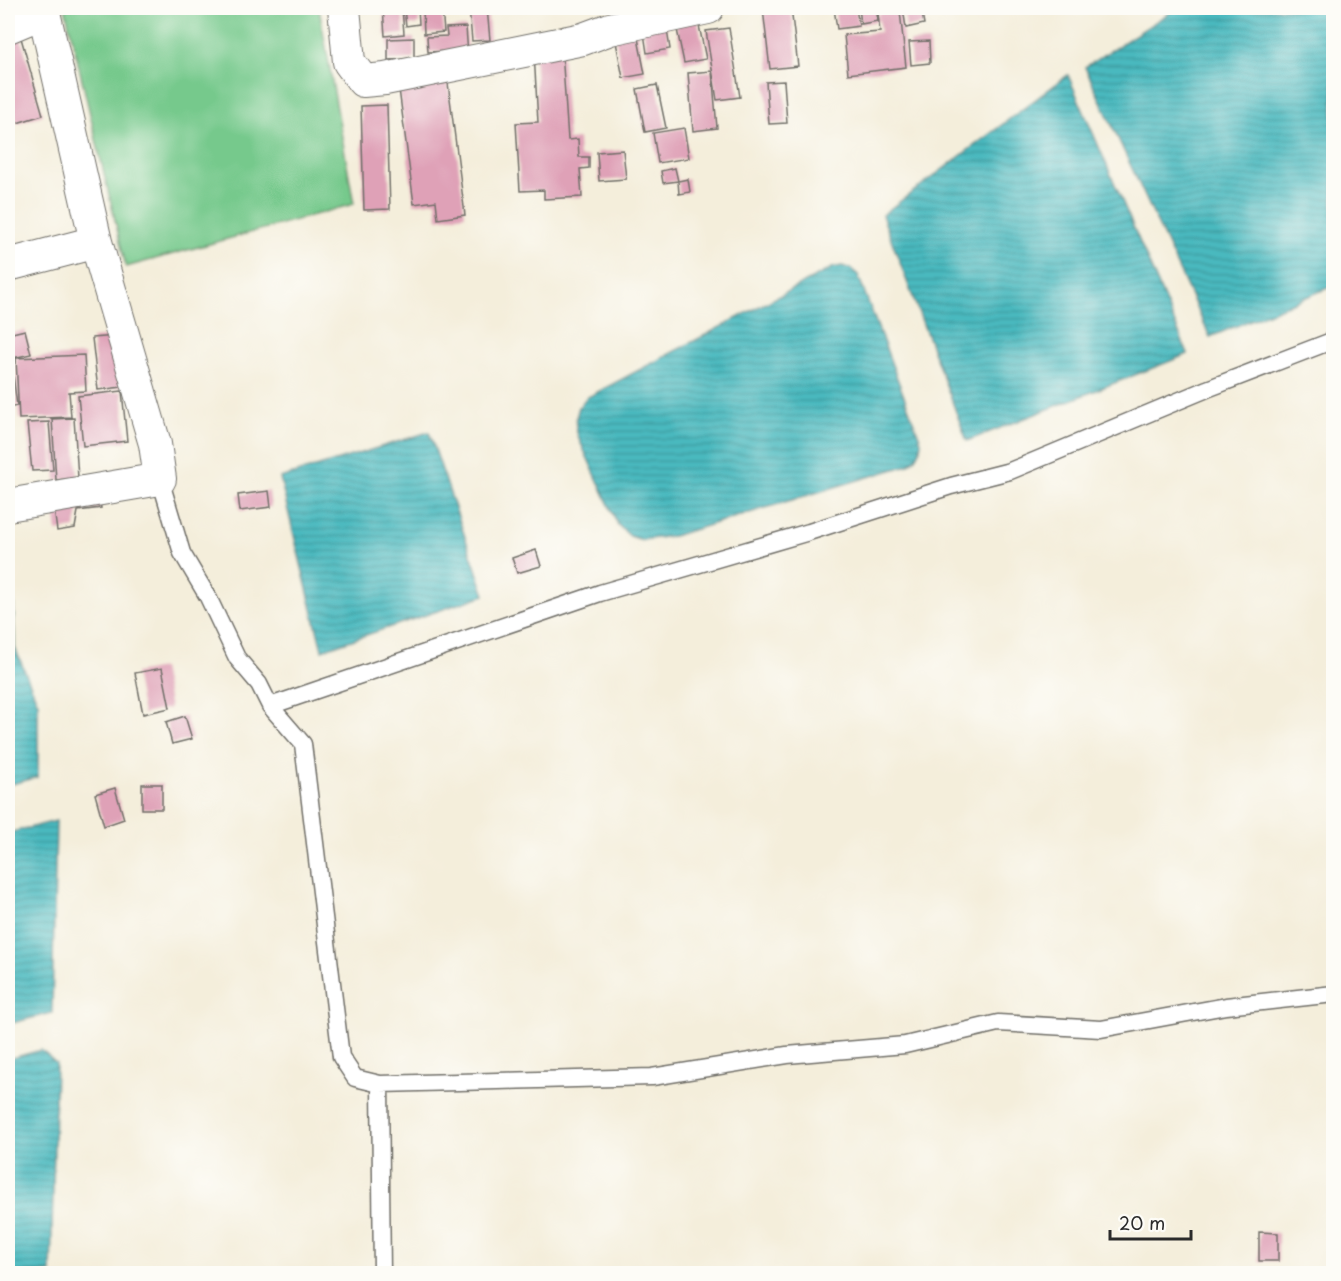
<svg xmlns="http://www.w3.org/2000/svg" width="1341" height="1281" font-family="'Playpen Sans',sans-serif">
<defs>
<pattern id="water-rules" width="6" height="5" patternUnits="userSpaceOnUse" patternTransform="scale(1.5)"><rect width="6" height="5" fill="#49b9bf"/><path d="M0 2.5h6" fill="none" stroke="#3d979b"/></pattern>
</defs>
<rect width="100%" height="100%" fill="#fdfcf7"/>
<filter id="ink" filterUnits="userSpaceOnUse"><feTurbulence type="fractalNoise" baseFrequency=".0167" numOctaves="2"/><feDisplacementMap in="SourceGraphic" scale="12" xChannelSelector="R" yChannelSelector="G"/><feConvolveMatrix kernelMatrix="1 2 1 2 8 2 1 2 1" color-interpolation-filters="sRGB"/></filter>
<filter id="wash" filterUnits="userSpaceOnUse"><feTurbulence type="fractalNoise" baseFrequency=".008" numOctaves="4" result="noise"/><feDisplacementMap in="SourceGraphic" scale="24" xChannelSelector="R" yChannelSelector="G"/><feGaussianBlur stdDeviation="1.35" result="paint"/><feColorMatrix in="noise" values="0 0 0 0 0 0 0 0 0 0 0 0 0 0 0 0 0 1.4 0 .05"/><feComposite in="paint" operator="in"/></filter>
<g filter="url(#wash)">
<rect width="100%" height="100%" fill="#f4eedb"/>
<path fill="#76c98c" stroke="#507a5c" stroke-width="1.5" d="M65 8H319L354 204 126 267Z"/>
<path fill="url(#water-rules)" stroke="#3a7275" stroke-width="1.5" d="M1177 8H1333V286L1210 337 1085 67Z
M1068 75 1188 354 967 441 882 215Z
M842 266 851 269 858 275 921 441C920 453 918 458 908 465L673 536 642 540 630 536 618 525 579 439 576 429V418L579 407 586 398 832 268Z
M429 432 485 595 322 650 280 478Z
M13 586 15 648 38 703V777L8 785V587Z
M56 821 52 1013 8 1024V833Z
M41 1050 56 1063 51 1273H8V1059Z"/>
<g id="blocks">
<path fill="#dfa1b7" d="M383 8H402L404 34 385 36Z
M404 8H418L419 24 406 26Z
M423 8H442L444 32 424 34Z
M446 8H466V16L446 17Z
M469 8H487L490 40 472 41Z
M775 8H791L798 66 770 69 763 9Z
M834 8H856L859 26 837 29Z
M859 8H876L878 21 861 24Z
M903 8H921L924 24 906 28Z
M900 11 906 67 848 74 844 35 880 32 878 13Z
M697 16 706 59 684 63 675 20Z
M666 24 670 49 647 53 643 27Z
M466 27 468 55 449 51 428 52 427 37 447 36 446 28Z
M729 28 740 97 717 100 706 31Z
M19 31 43 115 17 123 8 90V34Z
M637 33 645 74 623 78 615 37Z
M414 38V59L388 60V39Z
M929 41 930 63 911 65 909 42Z
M562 51 568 140 578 139 579 157H589V168L580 169 582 197 544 199V190L520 191 516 123 538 122 534 53Z
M712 71 717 128 693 131 688 73Z
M784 81 787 123 769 124 766 82Z
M448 83 465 215 438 219 436 201 414 204 399 89Z
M657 85 666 128 645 132 637 89Z
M387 105 390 209 364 210 361 106Z
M684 128 689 158 658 163 653 133Z
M623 150 626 179 599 181 597 152Z
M675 168 678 181 663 183 661 171Z
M688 179 690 192 679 194 678 181Z
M25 330 31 354 8 359V334Z
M117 336 122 387 98 390 92 338Z
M84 355 86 391 69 392 71 417 19 419 16 358Z
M8 367H12L17 406 8 408Z
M122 391 127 441 83 446 78 396Z
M74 418 78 478 56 480 52 419Z
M49 422 53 470 32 471 27 423Z
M269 491 271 507 240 511 238 495Z
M99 495 101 508 78 511 75 528 57 531 53 502Z
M536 550 541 566 517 573 512 558Z
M162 668 170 708 143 714 135 673Z
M185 716 192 739 172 744 166 722Z
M142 784H162V809H142Z
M115 788 124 819 104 826 95 794Z
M1259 1232 1278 1233V1261H1259Z"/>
</g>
</g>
<g filter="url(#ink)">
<use href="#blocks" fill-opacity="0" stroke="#716f69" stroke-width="1.5"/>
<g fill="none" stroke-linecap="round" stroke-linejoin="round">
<g stroke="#716f69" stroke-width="19">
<path id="lane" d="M160 479 182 553 208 597 237 658 259 684 270 706 303 744 341 1057 355 1078 380 1084 652 1077 787 1055 905 1045 998 1023 1101 1029 1226 1006 1334 994
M270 706 600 593 809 532 951 486 1010 471 1207 389 1334 340
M380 1084 382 1274"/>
</g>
<g stroke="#716f69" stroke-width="34">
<path id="street" d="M344 8 349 62 363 81 385 79 583 39 610 29 708 8
M8 27 44 12
M8 265 96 242
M8 505 160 479 155 444 96 242 43 8"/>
</g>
<use href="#lane" stroke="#fff" stroke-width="16"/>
<use href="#street" stroke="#fff" stroke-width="32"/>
</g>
</g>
<rect width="1341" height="1281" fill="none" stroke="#fdfcf7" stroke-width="30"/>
<path d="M1110 1230v9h81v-9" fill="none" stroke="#2b2b2b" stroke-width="3"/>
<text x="1119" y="1230" font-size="18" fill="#2b2b2b" stroke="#fdfcf7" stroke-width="4.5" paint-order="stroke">20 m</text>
</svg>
